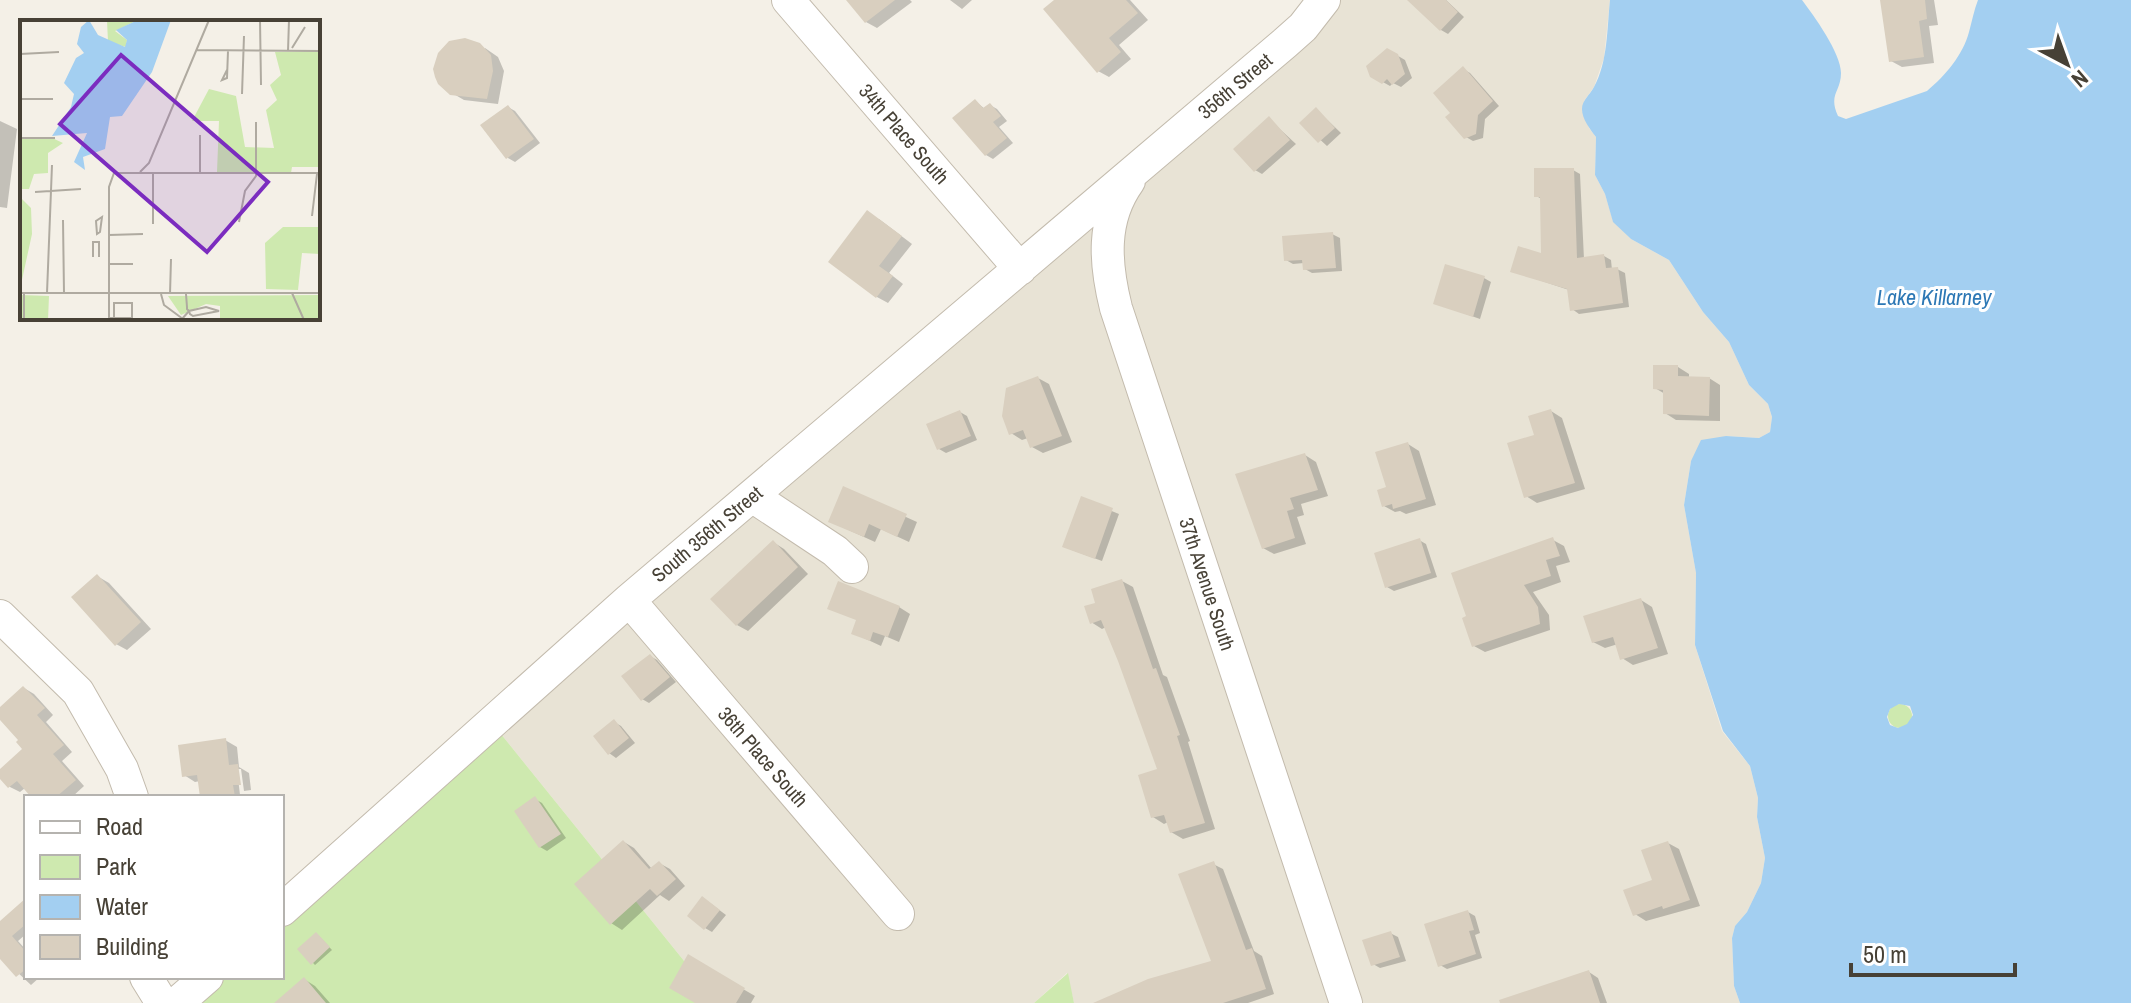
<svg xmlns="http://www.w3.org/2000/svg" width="2131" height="1003" font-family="'Archivo Narrow',sans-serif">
<rect width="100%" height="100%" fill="#f4f0e7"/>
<path fill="#e8e3d5" d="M1324 0H1610L1604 58 1594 87 1584 101 1589 128 1596 137 1595 175 1605 194 1613 221 1631 239 1669 260 1703 312 1729 342 1749 385 1768 404 1772 417 1770 432 1759 438 1726 436 1691 461 1684 505 1696 573 1695 645 1722 731 1750 766 1758 798 1757 817 1765 858 1761 883 1747 912 1735 926 1732 938 1734 986 1740 1003H1074L1067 973 1034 1003H718L492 723Z"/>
<path fill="#cee9af" d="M1888 716a12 12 0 1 1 24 0a12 12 0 1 1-24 0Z
M492 723 718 1003H164L195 977H282V902Z
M1068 973 1074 1003H1034Z"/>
<path fill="#a3cff1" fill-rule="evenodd" d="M1610 0H1802C1814 16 1841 53 1841 73 1841 92 1828 94 1838 116L1846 119 1927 91C1945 76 1963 55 1969 32 1972 21 1974 10 1978 0H2131V1003H1740L1734 986 1732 938 1735 926 1747 912 1761 883 1765 858 1757 817 1758 798 1750 766 1723 731 1695 645 1696 573 1684 505 1691 461 1701 440 1726 436 1759 438 1770 432 1772 417 1768 404 1749 385 1729 342 1703 312 1669 260 1631 239 1613 222 1605 194 1595 175 1596 137C1590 129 1582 119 1582 109 1582 100 1590 95 1594 87 1608 62 1607 28 1610 0ZM1899 704 1910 706 1913 715 1907 724 1898 728 1890 725 1887 717 1890 709Z"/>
<path fill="#0003" d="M848 0H910L912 2 877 28 866 22Z
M950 0H972L962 9Z
M1057 0H1130L1148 20 1119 45 1131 59 1109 77 1098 71Z
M1424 0H1446L1464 17 1448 34 1441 30Z
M1882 0H1934L1938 25 1929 26 1934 63 1902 67 1891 61Z
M485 48 498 57 504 71 498 104 464 100 452 93Z
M1388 50 1405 60 1412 78 1401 87 1393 83 1390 86 1372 76Z
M1463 69 1470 73 1499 106 1485 119 1483 138 1473 141 1466 137 1453 113Z
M975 101 985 109 990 105 997 109 1007 121 999 127 1013 143 993 159 986 155Z
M508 107 515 111 540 143 515 162 508 158Z
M1317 110 1341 133 1327 146 1302 123Z
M1269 119 1296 144 1262 174 1255 170Z
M0 121 17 129 7 208 0 207Z
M1573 170 1580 174 1584 259 1604 256 1611 260 1612 270 1617 269 1625 273 1629 307 1579 314 1572 309 1569 290 1512 271 1543 256 1542 199 1536 196Z
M879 219 912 244 889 273 903 284 888 303 877 297Z
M1332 234 1340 238 1342 271 1312 273 1305 269 1304 263 1293 264 1286 260Z
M1484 278 1491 282 1480 319 1435 303Z
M1678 367 1689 374V378H1709L1720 385V421L1676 420 1665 413V394L1655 388Z
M1038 378 1049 384 1072 442 1043 453 1032 447 1028 438 1022 440 1011 433Z
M1551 411 1562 418 1585 489 1537 503 1526 496 1536 436Z
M960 412 967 416 977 440 946 453 939 449Z
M1408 444 1419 451 1436 505 1406 514 1400 511 1395 512 1384 506Z
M1305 455 1316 462 1328 496 1301 504 1304 515 1297 517 1306 544 1274 554 1263 548Z
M844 489 917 522 909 542 881 529 875 542 842 527Z
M1082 499 1119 514 1102 561 1072 550Z
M1419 540 1426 544 1437 577 1394 591 1387 587Z
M1553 540 1564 546 1570 562 1556 566 1561 582 1533 592 1549 615 1550 630 1485 652 1474 646Z
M773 542 784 549 808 574 748 631 737 625Z
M97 576 109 583 151 629 127 650 116 644Z
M1122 581 1133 587 1163 675 1167 677 1190 741 1188 742 1215 829 1183 839 1171 832 1168 822 1164 824 1153 817 1160 770 1106 627 1102 629 1091 622 1098 604Z
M1641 600 1652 607 1668 654 1633 665 1622 658 1618 644 1605 648 1593 642Z
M899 607 910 614 899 642 885 636 881 646 853 633Z
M650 656 657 660 676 682 649 703 642 699Z
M24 688 34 694 53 715 46 722 72 752 62 761 84 786 72 797H34L25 788 20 792 10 787 0 776V771L25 749 21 740 0 717V710Z
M614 722 621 726 635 743 616 758 609 753Z
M225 740 237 747 239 767 249 773 251 790 244 791 241 769H237L240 795 244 794V797H202L200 781 195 782 184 775Z
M535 799 542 803 566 838 547 851 540 847Z
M624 842 634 848 652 869 659 863 670 869 685 886 669 901 660 895 622 930 611 923Z
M1668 843 1679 849 1700 906 1646 921 1635 914 1654 881Z
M1213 864 1223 869 1254 951 1262 956 1274 994 1248 1003H1126L1122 992 1177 971 1181 973 1213 962Z
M710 903 726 915 712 932 705 928Z
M26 906V934L18 941 26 950V977H40L31 985 0 956V923Z
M1468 912 1475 916 1480 933 1475 935 1482 958 1447 969 1440 965Z
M1390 933 1398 937 1406 961 1380 968 1373 964Z
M319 936 332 950 315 965 300 949Z
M688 957 755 996 751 1003H699Z
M1589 972 1598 978 1607 1003H1517Z
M304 979 315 986 330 1003H277Z"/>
<path fill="#d9cfbf" d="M846 0H895L865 23Z
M1054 0H1126L1138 13 1109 38 1121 52 1097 73 1043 9Z
M1407 0H1446L1458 12 1440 31Z
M1880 0H1925L1927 19 1919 21 1924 57 1889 62Z
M465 38 480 43 491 55 493 71 487 99 450 95 438 84 435 77 433 69 438 53 449 41Z
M1387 48 1398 54 1405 74 1392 85 1387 79 1382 84 1370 77 1366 66Z
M1463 66 1493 101 1478 115 1476 134 1464 139 1445 117 1450 113 1433 93Z
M975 99 983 108 990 103 1001 116 993 122 1007 138 985 156 952 118Z
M508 105 534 139 506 159 480 125Z
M1316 107 1335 128 1318 143 1299 123Z
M1269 116 1290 140 1254 172 1233 149Z
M1534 168H1574L1577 258 1604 254 1606 268 1618 267 1623 303 1570 311 1567 289 1510 272 1518 246 1541 253 1540 197H1534Z
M867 210 902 236 879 266 893 276 876 298 828 262Z
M1333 232 1336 268 1303 270 1302 260 1284 261 1282 236Z
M1445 264 1485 276 1473 317 1433 304Z
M1653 365H1678V376L1710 377 1709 416 1663 414V390L1653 389Z
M1038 376 1062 436 1030 448 1023 430 1009 435 1002 416 1006 388Z
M1551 409 1575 483 1524 498 1507 443 1534 435 1528 416Z
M960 410 971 436 937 450 926 424Z
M1408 442 1426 499 1393 509 1392 504 1382 507 1377 490 1386 487 1375 452Z
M1305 453 1318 490 1290 498 1294 509 1287 511 1295 538 1262 549 1235 474Z
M843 486 907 514 897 537 869 524 864 537 828 522Z
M1081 496 1113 508 1095 559 1062 547Z
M1553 537 1560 556 1546 560 1551 576 1524 585 1538 607 1540 624 1472 647 1462 618 1466 616 1451 573Z
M1420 538 1431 573 1385 588 1374 553Z
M773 540 798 567 736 626 710 599Z
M97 574 141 622 115 646 71 597Z
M1122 579 1153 669 1156 668 1180 735 1177 736 1205 823 1170 833 1164 815 1151 818 1138 775 1157 769 1118 661 1101 620 1090 624 1084 606 1095 603 1091 589Z
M838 581 900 606 888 637 873 632 870 641 851 634 856 620 827 609Z
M1641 598 1658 648 1620 660 1613 637 1592 643 1583 616Z
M650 654 670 677 641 701 621 676Z
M23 686 45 708 37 715 64 745 53 754 76 780 56 797H31L17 781 8 788 0 779V769L22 749 16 742 18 740 0 720V707Z
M614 719 629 738 608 755 593 736Z
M226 738 229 765 238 764 241 785H233L235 797H200L197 775 182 777 178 745Z
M535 796 561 834 539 848 514 811Z
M623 840 649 869 659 861 676 879 657 896 650 889 610 925 574 884Z
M1668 841 1690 900 1663 909 1662 906 1633 916 1623 890 1652 880 1641 850Z
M1214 861 1246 950 1252 948 1266 989 1223 1003H1093L1148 979 1211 961 1178 874Z
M702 896 720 910 704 930 687 916Z
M26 898V924L12 936 26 952V969L16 977 0 959V921Z
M1468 910 1474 930 1469 931 1476 954 1438 967 1424 924Z
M1391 931 1400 957 1371 966 1362 940Z
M316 932 330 947 311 965 297 949Z
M688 954 745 988 736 1003H695L669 988Z
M1589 970 1600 1003H1500L1499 1000Z
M304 977 326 1003H274Z"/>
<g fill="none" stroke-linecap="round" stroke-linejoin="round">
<g stroke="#c3bbad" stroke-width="34">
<path id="minor" d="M788 0 1020 269
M1129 181C1101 220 1105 264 1116 308L1346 1003
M752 496 835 551 852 567
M629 600 898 914
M0 616 78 692 122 769 132 797
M282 910 629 600 1285 43 1303 27 1324 0
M146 977 162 1003
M177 1003 207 977"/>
</g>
<use href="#minor" stroke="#fff" stroke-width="32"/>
</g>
<g text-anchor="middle" stroke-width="6" stroke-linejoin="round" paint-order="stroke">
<g font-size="20" fill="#474136" stroke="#fff">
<text transform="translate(1235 86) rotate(-40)" y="7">356th Street</text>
<text transform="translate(904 134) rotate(49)" y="7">34th Place South</text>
<text transform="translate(707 534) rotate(-40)" y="7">South 356th Street</text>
<text transform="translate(1207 584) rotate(72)" y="7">37th Avenue South</text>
<text transform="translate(763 757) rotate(49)" y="7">36th Place South</text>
</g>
<g font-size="22" font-style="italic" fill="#2d78b5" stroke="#fff">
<text x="1934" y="305">Lake Killarney</text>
</g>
</g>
<g transform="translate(20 20)">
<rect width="300" height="300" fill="#f4f0e7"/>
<path d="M87 0H118L95 11 107 20 106 27 88 22ZM300 31V147H272L271 153 197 152 199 101H172L189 69 216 76 225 127 254 128 246 90 257 80 250 65 261 55 255 32ZM30 117 43 123 28 133V153L14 154 9 169H0V119ZM0 177 11 188 12 214 0 269ZM263 207H300V234L282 233 278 270 246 269 245 223ZM0 275 29 276 28 300H0ZM300 275V300H200V286L186 284 161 295 148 276Z" fill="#cee9af"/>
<path d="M118 0H151L132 52 102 96 90 97 85 129 63 137 65 150 54 142 67 113 32 116 51 87 54 74 44 63 56 38 64 33 57 24 61 7 69 0 78 15 105 27 107 20 96 10Z" fill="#a3cff1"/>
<path fill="none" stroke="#afaaa0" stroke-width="2" d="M240 0 241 65M272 28 285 7M177 30 300 31M268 31 269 0M0 34 39 32M207 50 202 60 207 58 208 31M222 74 224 16M0 79H33M0 118H35M120 152 129 143 189 0M180 153V115M15 172 61 169M292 196 297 154M82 197 80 212 77 214 76 201ZM43 200 44 273M219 202 225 171 236 156V102M133 204V152M89 215 123 214M73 237V222H79V237M88 244H113M0 273H300M4 273V300M27 273 32 145M272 273 284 300M141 274 144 285 163 299M150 274 151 239M89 298H112V283H94V298M162 299 169 291 186 287 199 291 173 296 170 294 169 291 167 289V287L166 274M89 300V167L94 153H300"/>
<path fill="#7b2cbf" fill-opacity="0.15" stroke="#7b2cbf" stroke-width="4" d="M101 35 248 162 187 232 40 104Z"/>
<rect width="300" height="300" fill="none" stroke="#474136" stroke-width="4"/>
</g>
<rect x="24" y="795" width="260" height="184" fill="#ffffff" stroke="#b5b3af" stroke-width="2"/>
<rect x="40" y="821" width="40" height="12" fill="#ffffff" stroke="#b5b3af" stroke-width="2"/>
<text x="96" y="835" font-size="24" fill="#474136">Road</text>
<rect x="40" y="855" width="40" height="24" fill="#cee9af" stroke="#b5b3af" stroke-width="2"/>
<text x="96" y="875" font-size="24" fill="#474136">Park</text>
<rect x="40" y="895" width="40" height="24" fill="#a3cff1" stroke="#b5b3af" stroke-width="2"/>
<text x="96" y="915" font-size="24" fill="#474136">Water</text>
<rect x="40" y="935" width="40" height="24" fill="#d9cfbf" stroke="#b5b3af" stroke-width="2"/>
<text x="96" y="955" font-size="24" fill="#474136">Building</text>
<g transform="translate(2067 64) rotate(139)" stroke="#ffffff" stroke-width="6" paint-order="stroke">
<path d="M0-6L14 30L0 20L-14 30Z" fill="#474136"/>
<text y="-12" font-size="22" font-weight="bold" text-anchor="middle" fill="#474136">N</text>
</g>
<path d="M1851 963v12h164v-12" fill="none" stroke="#474136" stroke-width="4"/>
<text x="1863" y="963" font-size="24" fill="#474136" stroke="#ffffff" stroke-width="6" paint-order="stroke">50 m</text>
</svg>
